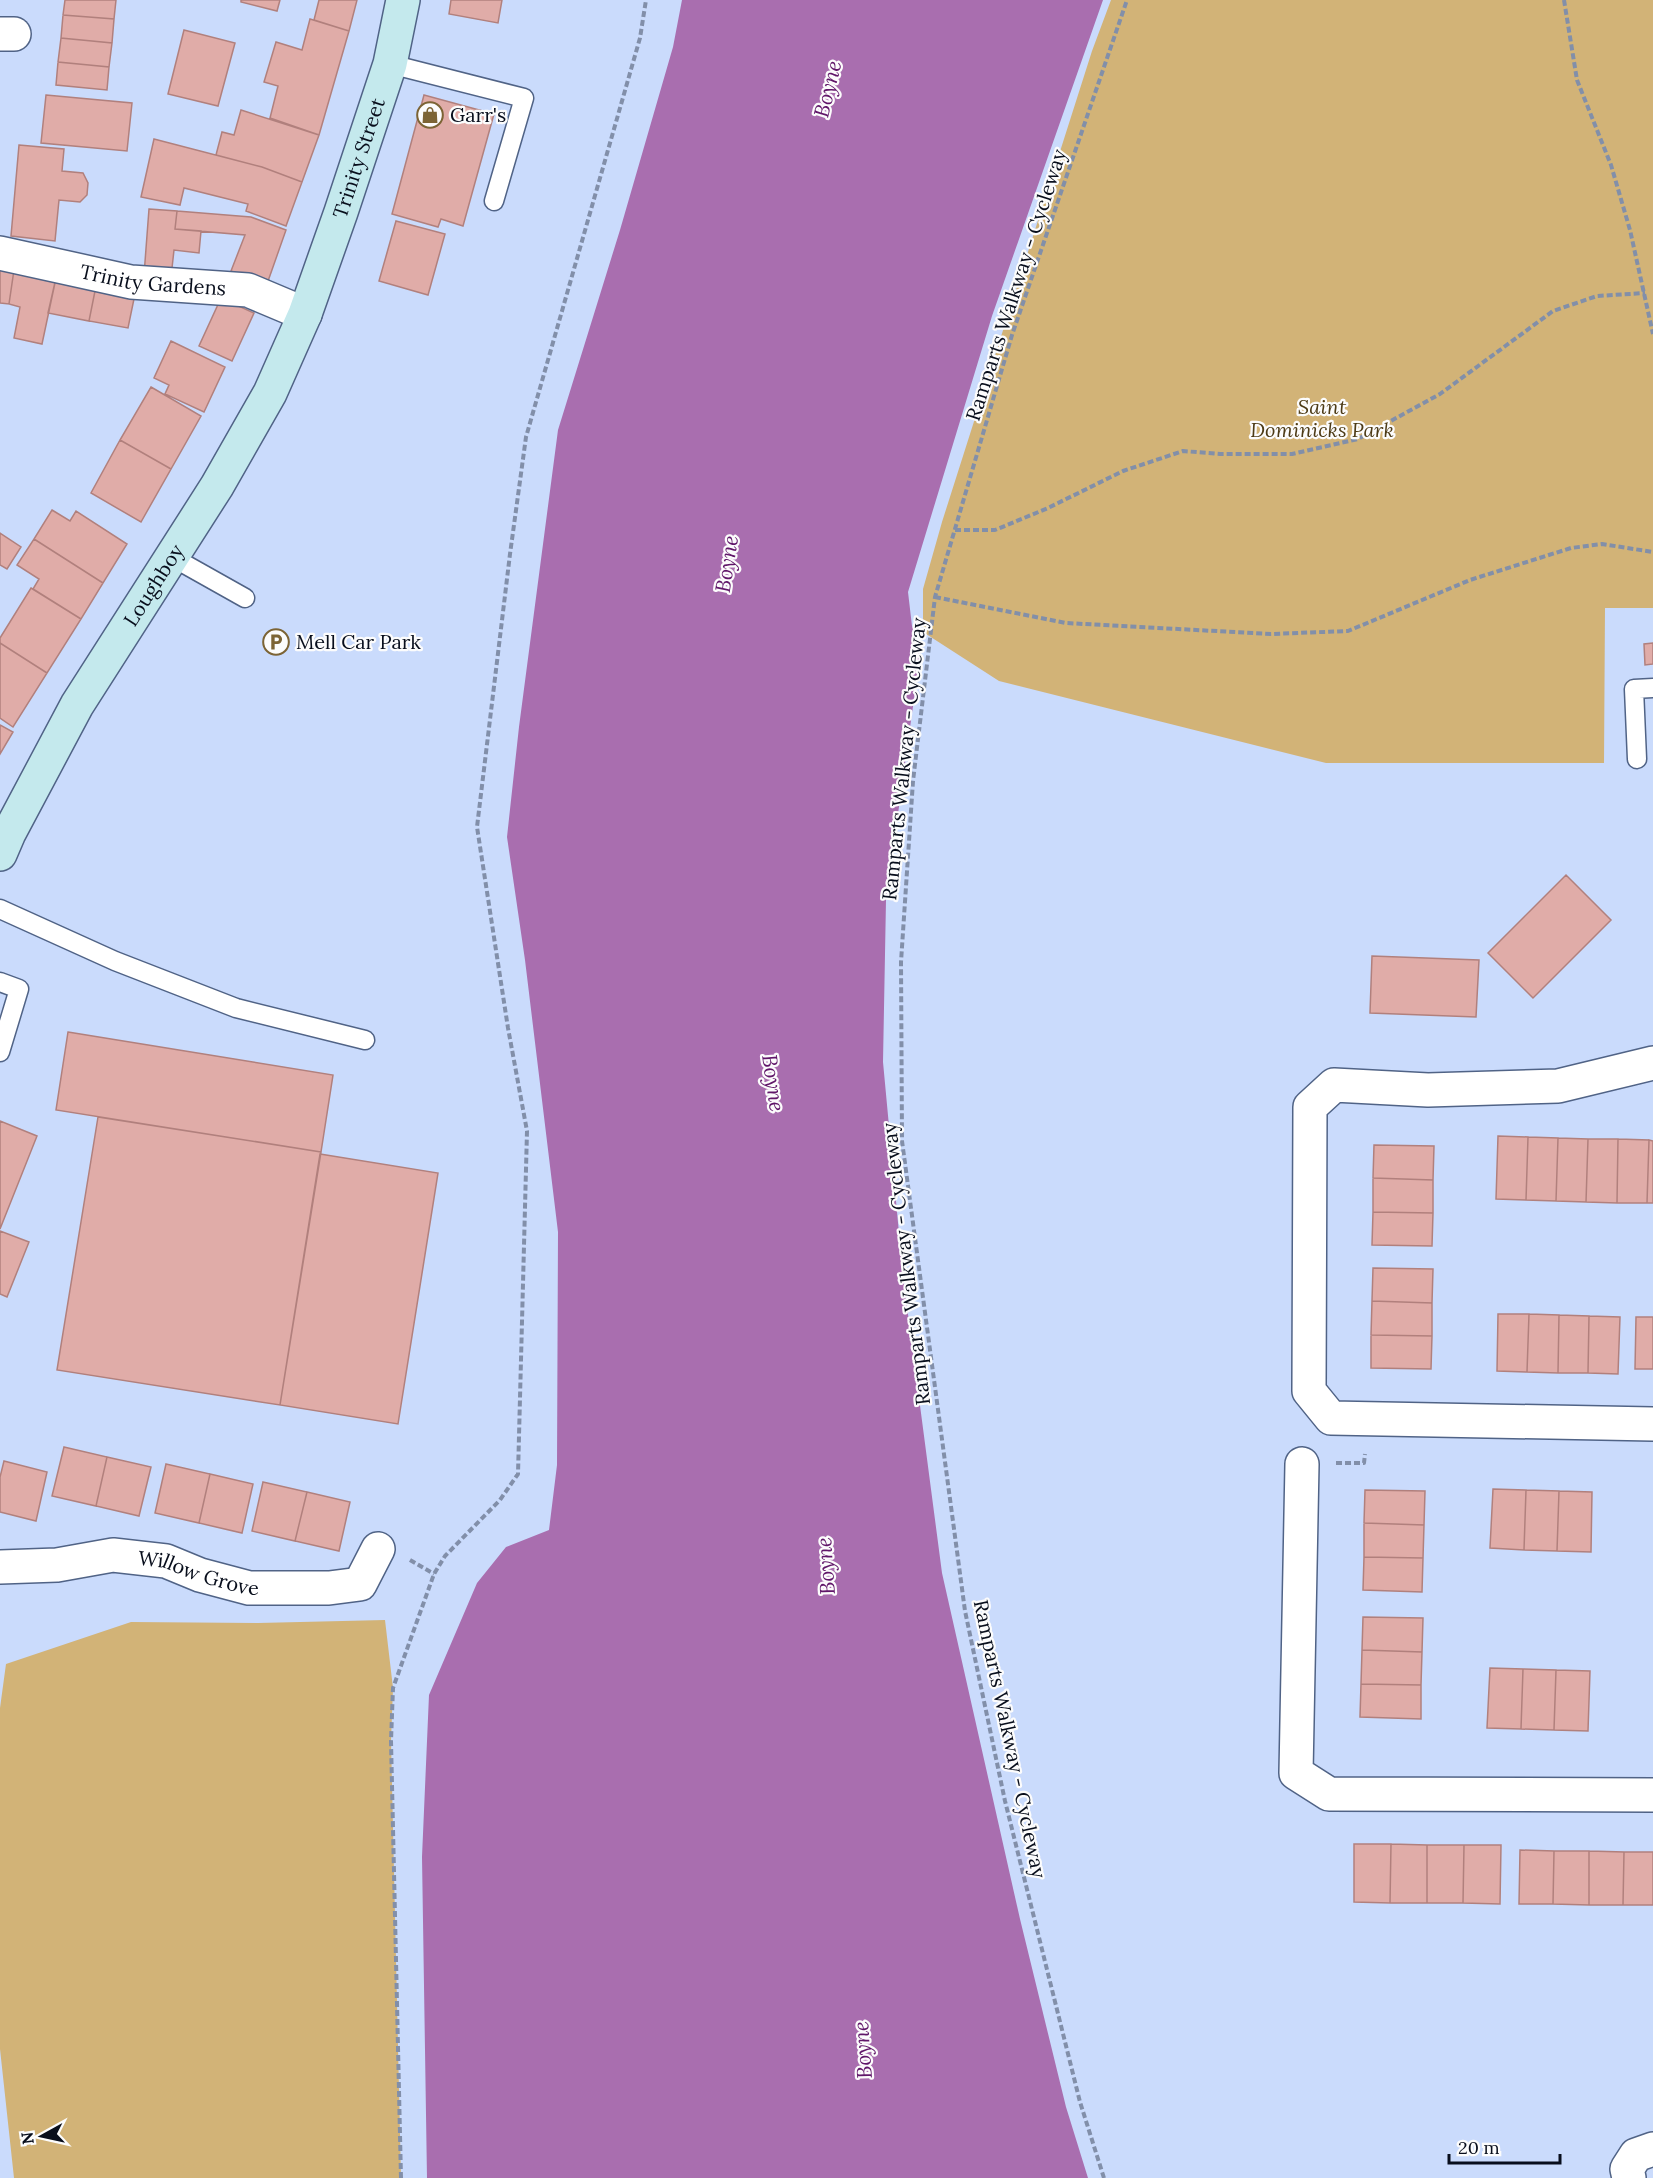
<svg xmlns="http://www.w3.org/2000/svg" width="1653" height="2178" font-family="Lora,serif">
<rect width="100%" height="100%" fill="#cadbfc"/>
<path fill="#d2b377" d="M1111 0H1653V608H1605L1604 763H1326L999 681 923 632V589L942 522 1092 51Z
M385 1620 393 1688 391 1741 401 2178H14L0 2049V1708L6 1664 131 1622 258 1623Z"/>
<path fill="#a96eaf" d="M682 0H1103L992 316 908 592 912 626 921 649 886 900 883 1062 903 1276 942 1573 1020 1919 1066 2107 1088 2178H427L422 1857 429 1695 477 1583 506 1547 549 1530 557 1465 558 1232 525 960 507 837 519 727 558 430 620 230 673 47Z"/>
<path fill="#e0aca8" stroke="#b1807d" stroke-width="1.5" d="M65 0H116L114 19 63 15Z
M241 0H280L277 11 241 2Z
M319 0H357L349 31 314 20Z
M451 0H502L498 23 449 14Z
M63 15 114 19 112 43 61 38Z
M310 19 349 31 319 135 270 118 278 86 264 82 276 42 302 50Z
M184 30 235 43 218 106 168 94Z
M61 38 112 43 109 67 58 62Z
M58 62 109 67 107 90 56 85Z
M46 95 132 103 127 151 41 143Z
M424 95 494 114 463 226 441 219 438 227 392 214Z
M241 110 319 135 302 182 262 167 216 155 222 132 234 135Z
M154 139 262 167 302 182 286 226 246 211 248 204 184 188 180 205 141 197Z
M19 145 64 149 62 171 83 173 88 183 87 195 80 202 59 200 55 241 11 236Z
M149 209 177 211 175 229 201 231 199 253 174 250 171 277 144 275Z
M177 211 251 217 286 230 267 284 231 271 245 235 175 229Z
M396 221 445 234 428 295 379 281Z
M0 268 14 270 9 304 0 303Z
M14 270 56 278 42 344 14 338 20 307 9 304Z
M56 278 96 286 89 321 48 313Z
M96 286 135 294 128 328 89 321Z
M221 298 254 313 232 361 199 346Z
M171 341 225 367 204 412 165 394 169 385 154 378Z
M151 387 201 416 171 469 120 440Z
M120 440 171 469 141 522 91 493Z
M52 510 70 521 76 511 127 544 103 583 34 539Z
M0 533 21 547 7 569 0 565Z
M34 539 103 583 81 619 33 589 39 579 17 565Z
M31 588 81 619 47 673 0 643V638Z
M0 643 47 673 13 727 0 718Z
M1653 643V664L1645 665 1644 644Z
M0 725 13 732 0 754Z
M1566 875 1611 920 1533 998 1488 953Z
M1372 956 1479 960 1476 1017 1370 1013Z
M68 1032 333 1075 321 1152 56 1110Z
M98 1117 321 1152 280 1405 57 1370Z
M0 1121 37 1136 0 1229Z
M1498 1136 1528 1137 1526 1200 1496 1199Z
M1528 1137 1558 1138 1556 1201 1526 1200Z
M1558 1138 1588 1139 1586 1202 1556 1201Z
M1588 1139H1618L1617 1203 1586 1202Z
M1618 1139 1649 1140 1647 1203H1617Z
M1649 1140 1653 1141V1203H1647Z
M1374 1145 1434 1146 1433 1180 1373 1178Z
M320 1154 438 1173 398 1424 280 1405Z
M1373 1178 1433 1180V1213L1373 1212Z
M1373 1212 1433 1213 1432 1246 1372 1245Z
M0 1231 29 1242 7 1297 0 1294Z
M1373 1268 1433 1269 1432 1303 1372 1301Z
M1372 1301 1432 1303V1336L1371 1335Z
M1498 1314H1529L1527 1372 1497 1371Z
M1529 1314 1559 1315 1558 1373 1527 1372Z
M1559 1315 1589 1316 1588 1373H1558Z
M1589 1316 1620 1317 1618 1374 1588 1373Z
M1636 1317H1653V1369H1635Z
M1371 1335 1432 1336 1431 1369 1371 1368Z
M64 1447 107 1457 96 1506 52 1496Z
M107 1457 151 1467 139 1516 96 1506Z
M4 1461 47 1472 36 1521 0 1512V1477Z
M166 1464 210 1474 199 1523 155 1513Z
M210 1474 253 1484 242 1533 199 1523Z
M263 1482 307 1492 295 1541 252 1531Z
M1493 1489 1526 1490 1524 1550 1490 1548Z
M1365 1490 1425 1491 1424 1525 1364 1523Z
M1526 1490 1559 1491 1557 1551 1524 1550Z
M1559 1491 1592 1492 1591 1552 1557 1551Z
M307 1492 350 1502 339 1551 295 1541Z
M1364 1523 1424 1525 1423 1558 1364 1557Z
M1364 1557 1423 1558 1422 1592 1363 1590Z
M1363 1617 1423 1618 1422 1652 1362 1650Z
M1362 1650 1422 1652 1421 1685 1361 1684Z
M1490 1668 1523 1669 1521 1729 1487 1728Z
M1523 1669 1556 1670 1554 1730 1521 1729Z
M1556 1670 1590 1671 1588 1731 1554 1730Z
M1361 1684 1421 1685V1719L1360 1717Z
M1354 1844H1391L1390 1903 1354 1902Z
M1391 1844 1427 1845V1903H1390Z
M1427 1845H1464L1463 1903H1427Z
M1464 1845H1501L1500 1904 1463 1903Z
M1520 1850 1554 1851 1553 1904H1519Z
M1554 1851H1589V1905L1553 1904Z
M1589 1851 1624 1852 1623 1905H1589Z
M1624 1852H1653V1905H1623Z"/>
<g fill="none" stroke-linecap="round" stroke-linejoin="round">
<g stroke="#506386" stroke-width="21">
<path id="service" d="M390 64 524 98 494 201
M172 557 245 598
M1637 759 1634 689 1653 688
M0 909 115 961 236 1008 365 1040
M0 982 19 989 0 1052"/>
</g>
<g stroke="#506386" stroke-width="36">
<g id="minor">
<path d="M0 34H14"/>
<path id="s1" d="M0 253 131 282 248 290 305 314"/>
<path d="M1653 1063 1558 1086 1428 1090 1334 1085 1310 1107 1309 1391 1331 1418 1653 1424"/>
<path d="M1302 1464 1296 1773 1329 1794 1653 1795"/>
<path id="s2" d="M0 1567 57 1565 113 1555 166 1561 200 1575 249 1588H329L360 1584 378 1549"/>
<path d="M1629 2178 1627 2169 1636 2155 1653 2149"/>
</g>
</g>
<g stroke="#506386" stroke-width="36">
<g id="secondary">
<path id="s3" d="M0 854 9 833 77 705 217 486 270 393 305 314 341 212 390 64 403 0"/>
</g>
</g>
<path stroke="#828fa9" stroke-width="4" stroke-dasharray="6 3" stroke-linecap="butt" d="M1564 0 1577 80 1611 165 1630 230 1653 334
M955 530H995L1048 508 1123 471 1183 451 1220 454H1292L1358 439 1440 394 1553 311 1597 296 1645 293
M935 597 1066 623 1271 634 1348 631 1470 580 1571 548 1602 544 1653 552
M1336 1463H1364L1365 1454
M410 1560 434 1574
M401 2178 391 1741 393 1688 434 1574 445 1556 500 1500 518 1474 527 1131 508 1028 477 827 510 554 526 437 640 38 646 0
M1104 2178 1080 2102 1005 1801 965 1611 902 1141 901 962 913 781 935 597 1012 335 1127 0"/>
<use href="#service" stroke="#fff" stroke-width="18"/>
<use href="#minor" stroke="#fff" stroke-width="33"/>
<use href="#secondary" stroke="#c4e9ed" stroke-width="33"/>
</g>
<defs>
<g id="shop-ring" transform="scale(1.35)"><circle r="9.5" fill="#fcfcfc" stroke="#7c6435" stroke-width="1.5"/><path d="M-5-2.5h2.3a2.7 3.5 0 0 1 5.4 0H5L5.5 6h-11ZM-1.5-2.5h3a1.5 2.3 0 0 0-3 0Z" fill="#7c6435"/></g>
<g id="parking-ring" transform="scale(1.35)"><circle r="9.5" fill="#fcfcfc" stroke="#7c6435" stroke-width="1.5"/><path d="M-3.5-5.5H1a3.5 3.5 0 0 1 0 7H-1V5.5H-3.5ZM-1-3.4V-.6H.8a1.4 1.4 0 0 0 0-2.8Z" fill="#7c6435"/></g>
</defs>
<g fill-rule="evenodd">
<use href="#shop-ring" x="430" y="115"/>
<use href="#parking-ring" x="276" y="642"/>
</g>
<g text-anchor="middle" stroke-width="4.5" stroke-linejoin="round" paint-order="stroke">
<g font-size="20" fill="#080e1c" stroke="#fcfcfc" text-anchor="start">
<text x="450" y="122">Garr's</text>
<text x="296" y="649">Mell Car Park</text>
</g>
<g font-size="20" fill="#080e1c" stroke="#fcfcfc">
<text dy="7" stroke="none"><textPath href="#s3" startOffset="786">Trinity Street</textPath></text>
<text dy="7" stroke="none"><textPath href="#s1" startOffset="156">Trinity Gardens</textPath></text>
<text transform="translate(1016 285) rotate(-72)" y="7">Ramparts Walkway - Cycleway</text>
<text dy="7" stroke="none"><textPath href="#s3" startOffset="310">Loughboy</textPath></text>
<text transform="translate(904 759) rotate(-84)" y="7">Ramparts Walkway - Cycleway</text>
<text transform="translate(906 1264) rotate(-97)" y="7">Ramparts Walkway - Cycleway</text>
<text dy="7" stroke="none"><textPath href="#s2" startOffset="202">Willow Grove</textPath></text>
<text transform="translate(1010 1739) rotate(78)" y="7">Ramparts Walkway - Cycleway</text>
</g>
<g font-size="20" font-style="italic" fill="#4d3b16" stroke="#fcfcfc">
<text x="1322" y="414">Saint<tspan x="1322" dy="23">Dominicks Park</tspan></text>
</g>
<g font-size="21" font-style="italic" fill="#601669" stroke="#fcfcfc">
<text transform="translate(828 89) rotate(-76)" y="7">Boyne</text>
<text transform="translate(727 564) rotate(-81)" y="7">Boyne</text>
<text transform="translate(773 1083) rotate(82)" y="7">Boyne</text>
<text transform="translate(826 1566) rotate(-94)" y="7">Boyne</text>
<text transform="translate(863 2050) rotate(-94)" y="7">Boyne</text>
</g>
</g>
<g transform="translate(42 2136) rotate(262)" stroke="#fcfcfc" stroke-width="4.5" paint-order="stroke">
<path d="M0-4.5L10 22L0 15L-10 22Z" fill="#080e1c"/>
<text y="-9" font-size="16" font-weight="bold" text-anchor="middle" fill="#080e1c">N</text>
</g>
<path d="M1449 2154v9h111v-9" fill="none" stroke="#080e1c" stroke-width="3"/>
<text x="1458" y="2154" font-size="18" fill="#080e1c" stroke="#fcfcfc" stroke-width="4.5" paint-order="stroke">20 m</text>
</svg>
